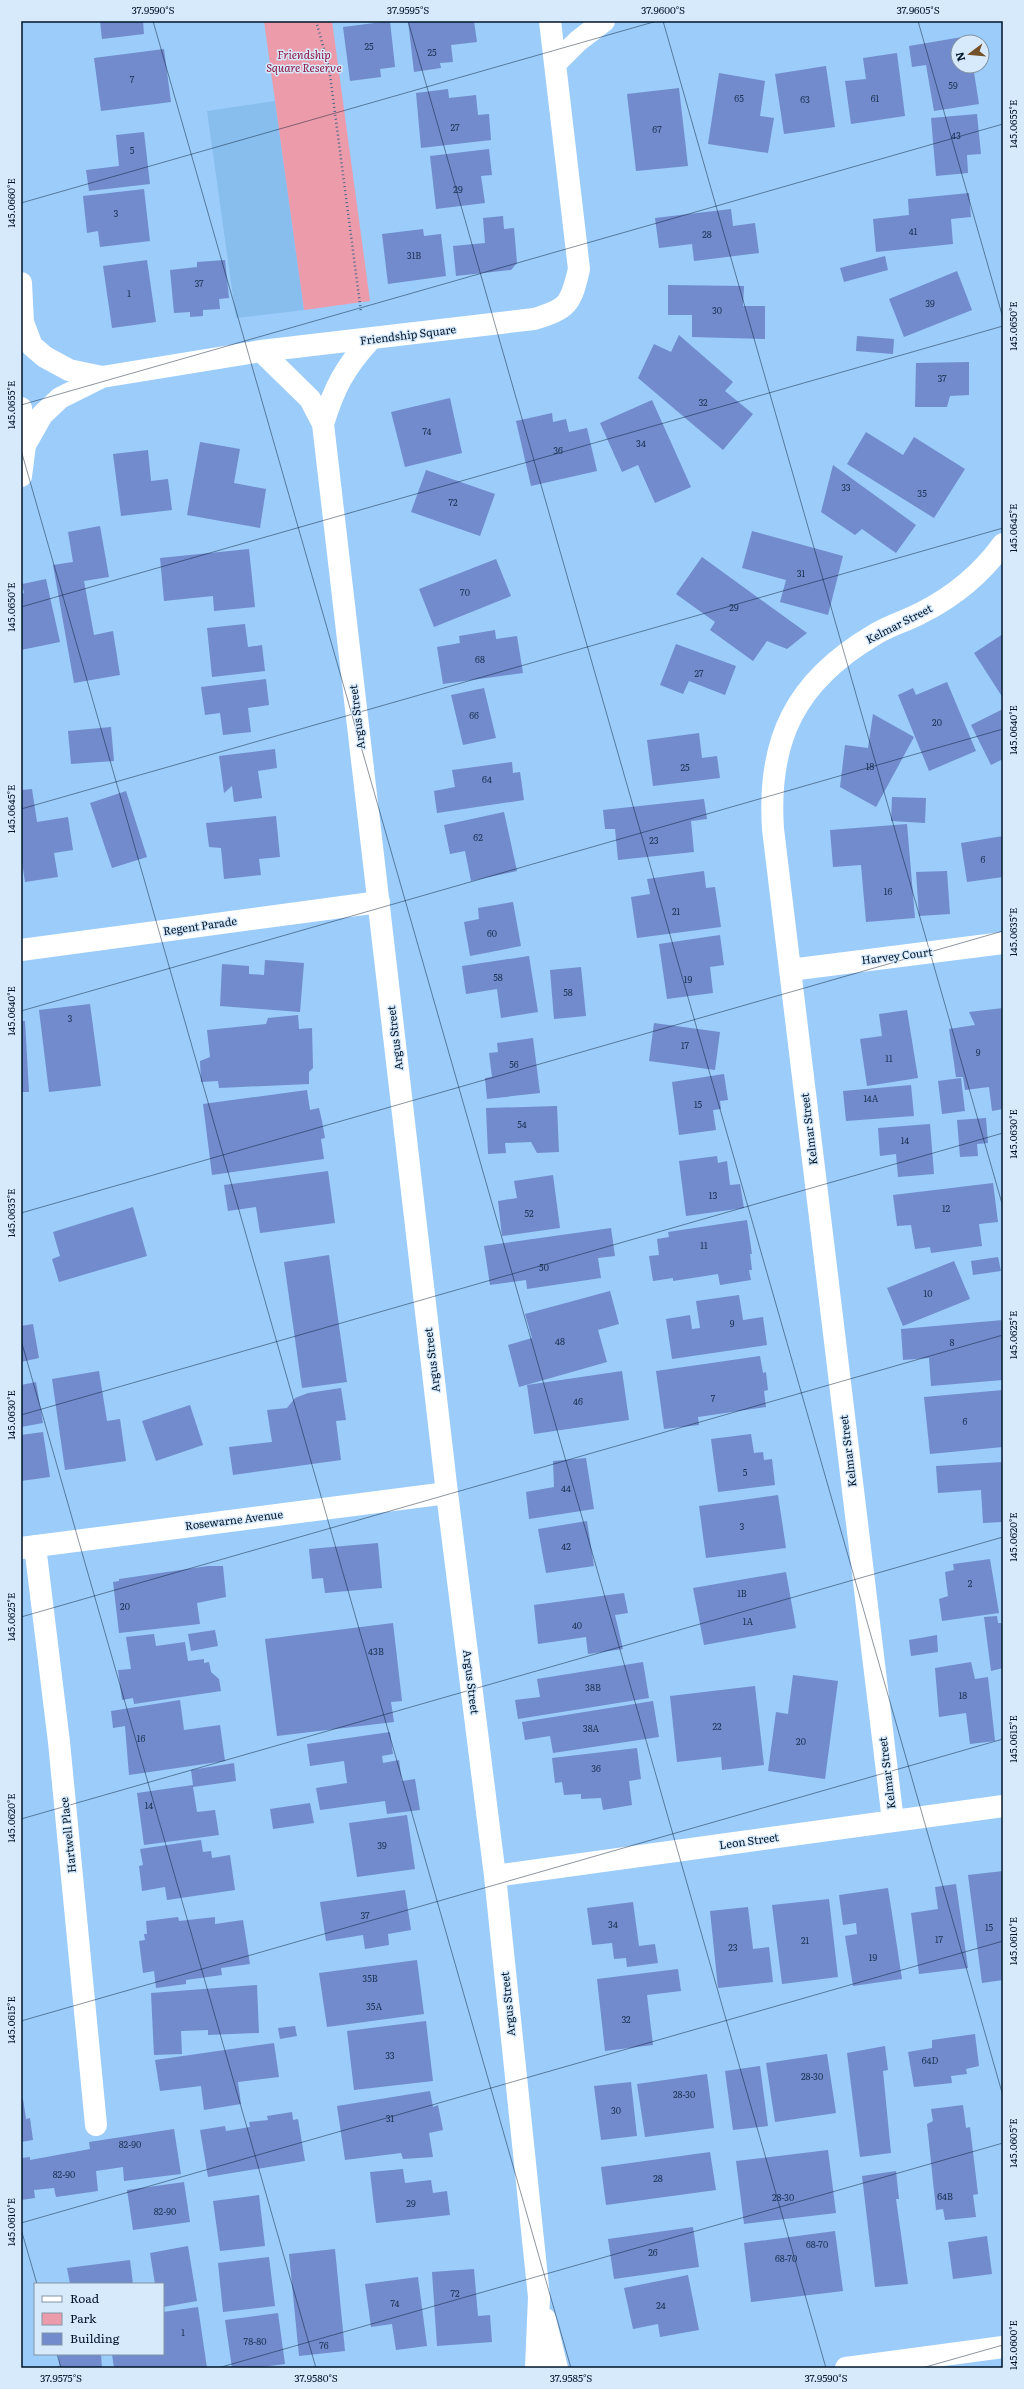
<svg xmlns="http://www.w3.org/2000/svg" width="1024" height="2389" font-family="Literata,serif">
<rect width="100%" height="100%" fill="#9bccfa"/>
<path fill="#88beee" d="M275 101 304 310 236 318 207 111Z"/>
<path fill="#ec9baa" d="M264 21H332L370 301 304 310Z"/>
<path fill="#718bcd" d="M100 21H143L144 34 102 39Z
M390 21 395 67 380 69 381 77 350 81 343 27Z
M408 21H474L477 42 451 45 453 62 440 63 441 68 414 72Z
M968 36 969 42H958V66H973L979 104 934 111 926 65 912 67 909 46Z
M164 49 171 102 101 111 94 58Z
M897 53 905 116 851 124 845 81 866 79 863 58Z
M826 66 835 127 784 134 775 74Z
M719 73 765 81 760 116 774 118 768 153 708 144Z
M679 88 688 166 636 171 627 94Z
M448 89 449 98 476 95 478 115 489 114 491 140 421 148 416 93Z
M977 114 981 154 967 155 968 173 936 176 931 118Z
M144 132 150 184 89 191 86 170 119 166 116 135Z
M489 149 492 175 481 176 485 203 436 209 430 156Z
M144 189 150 241 100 247 98 231 87 233 83 196Z
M969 193 971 217 951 219 953 244 876 252 873 219 909 215 908 199Z
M731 209 733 226 755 223 759 253 694 261 692 244 659 248 655 218Z
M503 216 504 229 514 228 517 263 511 270 456 276 453 246 485 243 483 218Z
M423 229 424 236 441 234 446 276 388 284 382 234Z
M885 256 888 270 844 282 840 268Z
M147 260 156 322 112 328 103 266Z
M225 260 229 298 219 299 220 309 203 310V316L190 317V312L174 313 170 270 197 267V262Z
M957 271 972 310 904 337 889 299Z
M668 285 744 286 743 306H765V339L692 337V315H668Z
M679 335 733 382 725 391 753 414 723 450 638 378 654 344 671 352Z
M857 336 894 339 893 354 856 351Z
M969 362V395L950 396 947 407H915L916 363Z
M450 398 462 453 405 467 391 412Z
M652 400 691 487 655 503 638 465 622 472 600 423Z
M552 413 553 422 566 419 569 432 587 428 597 471 531 486 516 421Z
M866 432 903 455 914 437 965 469 934 518 847 464Z
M200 442 240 449 234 483 266 489 260 528 187 515Z
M148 450 151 481 168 479 172 510 121 516 113 454Z
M833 465 916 525 896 553 862 529 855 535 821 512Z
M426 470 495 494 480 536 411 512Z
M100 526 109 577 84 581 94 635 113 631 120 675 74 683 53 565 73 562 68 532Z
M752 531 843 556 828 615 780 602 786 580 742 568Z
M249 549 255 607 214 611 213 596 164 601 160 558Z
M702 557 807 633 787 649 767 641 753 661 710 630 715 622 676 594Z
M496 559 511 596 434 627 419 589Z
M46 579 60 642 21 650V594L24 593 22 584Z
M245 624 248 647 262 645 265 671 212 677 207 628Z
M495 630 496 639 517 636 523 673 443 684 437 647 460 643 459 636Z
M1003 634V698L974 653Z
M676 644 736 666 725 695 689 681 683 694 660 685Z
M266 679 269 705 248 708 251 732 223 735 220 713 205 715 201 687Z
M947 682 976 751 929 771 898 695 913 688 916 695Z
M484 688 496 738 463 745 451 695Z
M1003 709V759L991 765 971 725Z
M873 714 914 737 876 807 840 787 845 745 868 748Z
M111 727 114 761 71 764 68 731Z
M699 733 702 758 717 756 720 778 653 786 647 740Z
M275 749 277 768 258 771 262 798 234 802 232 786 224 793 219 756Z
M512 762 513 773 520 772 524 800 437 813 434 791 455 787 452 770Z
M32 789 37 822 68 817 73 850 54 853 58 877 25 882 21 855V790Z
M126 791 147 857 112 868 90 803Z
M892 797 926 798 925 823 891 821Z
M704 799 707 819 691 821 694 852 618 860 615 829H605L603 810Z
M504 812 517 871 471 881 465 851 450 854 444 825Z
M276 816 280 857 259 859 261 875 224 879 221 848 209 847 206 823Z
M907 824 915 918 866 922 861 865 833 867 830 830Z
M1003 836V877L967 882 961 843Z
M704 871 706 888 715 887 721 927 637 938 631 897 650 894 647 879Z
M947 871 950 914 919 916 916 872Z
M513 902 521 946 470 956 464 922 479 919 478 908Z
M720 935 724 965 710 967 713 993 667 999 659 944Z
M529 956 538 1012 501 1018 497 989 466 994 462 966Z
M265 960 304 963 300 1012 220 1006 222 964 249 966V974L264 975Z
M581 967 586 1016 554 1019 550 970Z
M90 1004 101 1086 49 1092 39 1010Z
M1003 1008V1109L992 1111 989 1087 965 1090 963 1077H956L949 1029 975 1025 969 1012Z
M907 1010 918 1078 867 1086 860 1039 882 1036 879 1014Z
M298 1015 299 1029 312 1028 313 1068 309 1072V1084L219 1088 218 1081 201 1082 200 1061 210 1057 207 1030 266 1024 268 1018Z
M21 1021H25L29 1092H21Z
M654 1023 720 1032 715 1070 649 1061Z
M533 1038 540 1093 487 1099 485 1078 492 1077 489 1053 498 1052 497 1043Z
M724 1074 728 1100 720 1101 721 1109 713 1110 716 1130 679 1135 672 1082Z
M961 1078 965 1111 942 1114 938 1081Z
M911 1085 914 1116 846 1121 843 1091Z
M307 1090 310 1110 319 1108 322 1121 325 1138 321 1139 324 1159 212 1175 203 1104Z
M557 1106 559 1152 537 1153 531 1142 505 1143 506 1153 488 1154 486 1108Z
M986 1118 988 1143 977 1144 978 1156 960 1157 957 1120Z
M930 1124 934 1174 898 1177 896 1154 880 1156 878 1128Z
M717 1156 718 1163 727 1161 730 1185 740 1184 744 1208 686 1216 679 1161Z
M328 1171 335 1223 260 1233 256 1207 228 1211 224 1185Z
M553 1175 560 1228 502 1236 498 1201 517 1198 514 1181Z
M993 1183 998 1222 979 1224 982 1246 931 1253 930 1247 915 1249 911 1225 897 1226 893 1195Z
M133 1207 147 1256 59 1282 52 1259 60 1256 53 1232Z
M747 1220 752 1254H750L752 1270H749L751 1280 720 1285 718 1274 673 1281V1278L653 1281 649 1256 659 1255 657 1239 669 1237 668 1232Z
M611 1228 615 1256 598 1258 601 1278 527 1289 526 1280 490 1285 484 1246Z
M329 1255 347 1382 302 1388 284 1262Z
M998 1257 1001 1271 973 1275 971 1261Z
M954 1261 970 1299 903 1326 887 1288Z
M610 1291 619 1324 598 1330 607 1362 519 1387 508 1345 532 1338 525 1314Z
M739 1295 743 1320 763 1317 767 1345 672 1359 666 1319 690 1315 692 1329 700 1328 696 1301Z
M1003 1320V1380L931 1386 929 1358 903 1360 901 1329Z
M33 1324 39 1358 21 1362V1326Z
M760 1356 763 1373 766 1372 768 1390 764 1391 766 1407 698 1417 699 1425 664 1429 656 1371Z
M99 1371 107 1421 120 1419 126 1461 65 1470 52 1379Z
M622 1371 629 1420 534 1434 527 1385Z
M36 1382 43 1423 21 1427V1385Z
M341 1388 346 1420 336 1421 341 1460 233 1475 229 1447 272 1442 267 1410 287 1408 295 1398 308 1393Z
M1003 1390V1447L930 1454 924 1397Z
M190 1405 203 1445 156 1461 142 1421Z
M43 1432 50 1477 21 1481V1435Z
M751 1434 754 1453 763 1452 764 1460 772 1459 775 1485 718 1492 711 1439Z
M586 1458 594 1509 529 1519 526 1492 554 1487 553 1461Z
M1003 1462V1522L983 1523 981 1490 938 1493 936 1466Z
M778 1495 786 1548 706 1558 699 1506Z
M587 1521 594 1566 546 1573 538 1529Z
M378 1543 382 1588 325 1593 323 1578 312 1579 309 1549Z
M990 1559 999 1613 942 1621 939 1599 948 1596 945 1572 954 1570 953 1564Z
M208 1566H223L226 1597 197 1603 200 1624 119 1633 113 1582 119 1581V1579Z
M786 1572 796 1628 704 1645 693 1588Z
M624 1593 628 1613 615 1615 623 1649 588 1654 586 1637 538 1644 534 1605Z
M997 1616 998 1623H1003V1668L991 1671 984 1617Z
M393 1623 402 1701 391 1702 394 1722 277 1736 265 1639Z
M215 1630 218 1646 191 1651 188 1634Z
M154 1634 156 1646 185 1642 188 1661 204 1659V1663L209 1662 211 1672 219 1679 221 1691 134 1704 133 1698 122 1700 118 1670 131 1669 126 1637Z
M937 1635 938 1652 911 1656 909 1640Z
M643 1662 649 1698 518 1719 515 1700 540 1697 537 1679Z
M971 1662 975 1679 988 1677 995 1741 970 1744 966 1713 939 1717 935 1668Z
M793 1675 838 1681 825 1779 768 1771 776 1712 788 1714Z
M755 1686 764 1765 722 1770 721 1757 677 1762 670 1696Z
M180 1700 184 1730 220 1725 225 1761 129 1775 125 1726 113 1728 111 1711Z
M653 1701 659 1737 553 1753 550 1736 525 1740 522 1722Z
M390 1732 393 1754 382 1756 383 1763 399 1760 402 1781 415 1779 420 1810 387 1814 385 1801 320 1810 316 1788 347 1783 344 1761 310 1766 307 1744Z
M637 1748 641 1779 629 1781 632 1805 603 1810 601 1798 581 1799V1794L564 1795 562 1782 555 1783 552 1758Z
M234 1763 236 1781 193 1787 197 1812 215 1810 219 1835 144 1845 137 1793 193 1785 191 1770Z
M310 1803 314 1823 273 1829 270 1809Z
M407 1815 415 1869 357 1877 349 1823Z
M201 1840 203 1852 211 1851 212 1858 230 1855 235 1890 167 1900 165 1887 142 1891 139 1866 143 1865 140 1849Z
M1003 1871V1980L982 1983 968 1875Z
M956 1884 968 1968 919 1974 911 1913 938 1909 935 1887Z
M888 1888 902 1979 853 1986 845 1936 857 1934 856 1923 843 1925 839 1895Z
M405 1890 411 1930 388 1934 389 1945 365 1949 363 1935 326 1941 320 1902Z
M829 1899 838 1977 782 1984 772 1905Z
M633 1902 639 1946 655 1944 658 1963 627 1967 626 1958 614 1959 612 1943 592 1945 587 1908Z
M748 1907 753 1949 769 1947 773 1982 718 1988 710 1911Z
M178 1917 179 1921 215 1917V1924L243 1920 250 1964 221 1968 222 1975 186 1980V1984L156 1988 154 1971 143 1973 139 1941 145 1940 144 1934H147L146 1921Z
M417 1960 424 2014 327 2027 319 1973Z
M678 1969 681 1991 647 1995 653 2045 605 2051 597 1979Z
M257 1985 259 2033 208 2035V2030L181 2031 182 2054 154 2055 151 1993Z
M426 2021 433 2081 354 2090 347 2031Z
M295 2026 297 2036 280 2039 278 2028Z
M975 2034 979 2066 966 2069 967 2074 951 2076 952 2083 914 2087 908 2052 932 2048V2040Z
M274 2043 279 2077 238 2082 241 2104 204 2110 201 2086 160 2091 155 2060Z
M885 2046 888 2070 883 2071 891 2153 860 2157 847 2053Z
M827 2054 836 2113 775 2122 766 2063Z
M760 2066 768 2126 733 2130 725 2071Z
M707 2074 714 2128 645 2137 637 2084Z
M631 2082 637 2136 601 2140 594 2086Z
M430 2091 433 2107 438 2105 443 2130 429 2133 433 2157 403 2159 401 2153 345 2160 337 2106Z
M21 2099H23L26 2119 30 2118 33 2140 21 2142Z
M963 2105 966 2128 970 2127 978 2194 973 2195 976 2217 945 2220 943 2209 936 2210 927 2124 933 2121 931 2109Z
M292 2112 293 2120 298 2119 305 2161 208 2177 200 2130 225 2126 226 2131 250 2127 249 2122 268 2120 267 2116Z
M174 2129 181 2174 124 2181 123 2167 96 2171 98 2191 56 2197 54 2188 34 2190 35 2198 21 2200V2158L30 2157V2160L90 2149 89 2142Z
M828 2150 836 2213 744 2224 736 2161Z
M710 2152 716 2190 606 2205 601 2167Z
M403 2169 405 2183 431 2180 433 2193 447 2191 450 2215 376 2223 370 2172Z
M896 2171 899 2199H896L908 2284 875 2287 862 2176Z
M184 2182 190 2222 133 2230 127 2190Z
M259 2195 265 2246 220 2251 213 2201Z
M693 2227 699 2267 614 2279 608 2239Z
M835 2231 843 2291 751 2302 744 2243Z
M987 2236 992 2274 953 2279 948 2242Z
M188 2246 197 2301 163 2307V2284H155L150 2253Z
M335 2249 345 2351 299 2356 289 2254Z
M269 2257 275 2306 223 2312 218 2263Z
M130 2260 133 2284H70L67 2268Z
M474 2269 478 2316 490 2315 492 2342 437 2346 432 2272Z
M688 2275 699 2330 660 2337 658 2324 633 2329 624 2288Z
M418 2277 427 2346 396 2350 392 2324 371 2327 365 2284Z
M198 2307 207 2368H114L112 2354H163V2312Z
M278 2313 285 2364 253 2368H232L225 2320Z
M58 2354H101L102 2368H60Z"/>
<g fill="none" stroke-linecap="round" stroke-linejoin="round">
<path stroke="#466788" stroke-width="2.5" stroke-dasharray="1 3" stroke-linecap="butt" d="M316 21 329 67 361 312"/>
<path stroke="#fff" stroke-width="22" d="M555 64 578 41 604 21
M21 283 23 322 32 346 45 357 69 370 102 377 261 351 534 319C568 309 571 304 579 269L550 21
M261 351 310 399 323 424 447 1493 495 1876 539 2297 536 2368
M21 408 25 445 21 476
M323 424C334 388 345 367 371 339
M25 445 42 415 60 398 102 377
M21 950 379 902
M790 970 1003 943
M35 1546 59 1742 96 2125
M21 1548 447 1493
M893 1821 773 829C767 739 796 681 874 635 888 626 906 621 921 613 953 597 982 573 1003 544
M495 1876 1003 1806
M545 2319 557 2368
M846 2368 1003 2347"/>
</g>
<path fill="none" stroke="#00152a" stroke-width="1" stroke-opacity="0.45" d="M153 21 826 2368M408 21 1003 2096M663 21 1003 1207M918 21 1003 318M21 203 657 21M21 405 1003 124M21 450 571 2368M21 607 1003 326M21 809 1003 528M21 1011 1003 729M21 1213 1003 931M21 1340 316 2368M21 1415 1003 1133M21 1617 1003 1335M21 1819 1003 1537M21 2021 1003 1739M21 2223 1003 1941M21 2229 37 2284M57 2354 61 2368M218 2368 1003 2143M922 2368 1003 2345"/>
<g text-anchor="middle" stroke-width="3" stroke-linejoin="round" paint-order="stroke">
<g font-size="9" fill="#1c3253">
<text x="369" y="50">25</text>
<text x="432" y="56">25</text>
<text x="132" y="83">7</text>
<text x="953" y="89">59</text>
<text x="739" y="102">65</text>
<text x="875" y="102">61</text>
<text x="805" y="103">63</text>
<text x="455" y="131">27</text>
<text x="657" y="133">67</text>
<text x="956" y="139">43</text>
<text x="132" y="154">5</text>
<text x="458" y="193">29</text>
<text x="116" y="217">3</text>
<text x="913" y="235">41</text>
<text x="707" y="238">28</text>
<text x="414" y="259">31B</text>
<text x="199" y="287">37</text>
<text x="129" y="297">1</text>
<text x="930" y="307">39</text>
<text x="717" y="314">30</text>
<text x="942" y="382">37</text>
<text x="703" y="406">32</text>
<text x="427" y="435">74</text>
<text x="641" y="447">34</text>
<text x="558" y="454">36</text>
<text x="846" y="491">33</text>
<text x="922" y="497">35</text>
<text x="453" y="506">72</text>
<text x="801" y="577">31</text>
<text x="465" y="596">70</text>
<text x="734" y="611">29</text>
<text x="480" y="663">68</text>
<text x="699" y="677">27</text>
<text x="474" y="719">66</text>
<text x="937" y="726">20</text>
<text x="870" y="770">18</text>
<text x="685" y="771">25</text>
<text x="487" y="783">64</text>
<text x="478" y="841">62</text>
<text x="654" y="844">23</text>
<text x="983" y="863">6</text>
<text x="888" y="895">16</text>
<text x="676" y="915">21</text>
<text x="492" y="937">60</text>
<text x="498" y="981">58</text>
<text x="688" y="983">19</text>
<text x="568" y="996">58</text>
<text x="70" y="1022">3</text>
<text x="685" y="1049">17</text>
<text x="978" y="1056">9</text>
<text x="889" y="1062">11</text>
<text x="514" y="1068">56</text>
<text x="871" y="1102">14A</text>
<text x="698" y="1108">15</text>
<text x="522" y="1128">54</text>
<text x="905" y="1144">14</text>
<text x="713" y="1199">13</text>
<text x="946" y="1212">12</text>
<text x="529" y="1217">52</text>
<text x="704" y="1249">11</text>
<text x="544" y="1271">50</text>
<text x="928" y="1297">10</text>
<text x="732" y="1327">9</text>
<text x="560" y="1345">48</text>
<text x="952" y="1346">8</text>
<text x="713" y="1402">7</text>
<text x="578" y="1405">46</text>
<text x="965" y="1425">6</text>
<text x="745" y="1476">5</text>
<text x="566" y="1492">44</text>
<text x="742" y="1530">3</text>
<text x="566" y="1550">42</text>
<text x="970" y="1587">2</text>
<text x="742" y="1597">1B</text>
<text x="125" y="1610">20</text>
<text x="748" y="1625">1A</text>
<text x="577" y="1629">40</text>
<text x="376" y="1655">43B</text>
<text x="593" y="1691">38B</text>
<text x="963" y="1699">18</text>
<text x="717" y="1730">22</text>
<text x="591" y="1732">38A</text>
<text x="141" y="1742">16</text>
<text x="801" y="1745">20</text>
<text x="596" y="1772">36</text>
<text x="149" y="1809">14</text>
<text x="382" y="1849">39</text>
<text x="365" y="1919">37</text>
<text x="613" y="1928">34</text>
<text x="989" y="1931">15</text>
<text x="939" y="1943">17</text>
<text x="805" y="1944">21</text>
<text x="733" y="1951">23</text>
<text x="873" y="1961">19</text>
<text x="370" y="1982">35B</text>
<text x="374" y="2010">35A</text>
<text x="626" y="2023">32</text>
<text x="390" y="2059">33</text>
<text x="930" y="2064">64D</text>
<text x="812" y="2080">28-30</text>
<text x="684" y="2098">28-30</text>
<text x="616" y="2114">30</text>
<text x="390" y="2122">31</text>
<text x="130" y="2148">82-90</text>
<text x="64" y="2178">82-90</text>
<text x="658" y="2182">28</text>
<text x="945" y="2200">64B</text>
<text x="783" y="2201">28-30</text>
<text x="411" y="2207">29</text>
<text x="165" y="2215">82-90</text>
<text x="817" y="2248">68-70</text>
<text x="653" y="2256">26</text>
<text x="786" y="2262">68-70</text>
<text x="455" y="2297">72</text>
<text x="395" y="2307">74</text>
<text x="661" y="2309">24</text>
<text x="183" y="2336">1</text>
<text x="255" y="2345">78-80</text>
<text x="324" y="2349">76</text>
</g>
<g font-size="11" font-style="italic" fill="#901641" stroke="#d7eafb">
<text x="304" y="59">Friendship<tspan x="304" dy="13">Square Reserve</tspan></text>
</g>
<g font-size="11" fill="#00152a" stroke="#d7eafb">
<text transform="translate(408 335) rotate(-7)" y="4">Friendship Square</text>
<text transform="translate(899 624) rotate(-27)" y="4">Kelmar Street</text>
<text transform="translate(357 717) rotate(-97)" y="4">Argus Street</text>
<text transform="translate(200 926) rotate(-8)" y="4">Regent Parade</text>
<text transform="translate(897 956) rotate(-7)" y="4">Harvey Court</text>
<text transform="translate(395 1038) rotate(-97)" y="4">Argus Street</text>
<text transform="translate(809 1129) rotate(-97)" y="4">Kelmar Street</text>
<text transform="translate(432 1360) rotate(-97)" y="4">Argus Street</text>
<text transform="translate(848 1451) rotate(-97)" y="4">Kelmar Street</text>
<text transform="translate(234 1520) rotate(-7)" y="4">Rosewarne Avenue</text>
<text transform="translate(471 1682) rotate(83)" y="4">Argus Street</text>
<text transform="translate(887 1773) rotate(-97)" y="4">Kelmar Street</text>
<text transform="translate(68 1835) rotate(-96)" y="4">Hartwell Place</text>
<text transform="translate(749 1841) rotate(-8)" y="4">Leon Street</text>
<text transform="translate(508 2004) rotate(-96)" y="4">Argus Street</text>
</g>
</g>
<rect width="1024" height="2389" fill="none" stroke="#d7eafb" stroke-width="44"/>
<rect x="34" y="2283" width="130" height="72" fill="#d7eafb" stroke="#8195a7"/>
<rect x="42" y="2296" width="20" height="6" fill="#ffffff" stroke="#8195a7"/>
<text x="70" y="2303" font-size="12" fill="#00152a">Road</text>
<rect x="42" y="2313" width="20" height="12" fill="#ec9baa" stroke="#8195a7"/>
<text x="70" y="2323" font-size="12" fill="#00152a">Park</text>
<rect x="42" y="2333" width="20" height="12" fill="#718bcd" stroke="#8195a7"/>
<text x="70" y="2343" font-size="12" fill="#00152a">Building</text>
<g transform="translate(970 54) rotate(254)"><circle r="19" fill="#d7eafb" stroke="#8195a7"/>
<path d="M0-3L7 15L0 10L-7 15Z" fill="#74512a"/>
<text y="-6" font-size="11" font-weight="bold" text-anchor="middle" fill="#00152a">N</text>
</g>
<rect x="22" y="22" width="980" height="2345" fill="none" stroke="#00152a" stroke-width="1.5"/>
<g font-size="10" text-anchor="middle" fill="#00152a">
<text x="153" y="14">37.9590°S</text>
<text x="408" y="14">37.9595°S</text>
<text x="663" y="14">37.9600°S</text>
<text x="918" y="14">37.9605°S</text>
<text transform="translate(1013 124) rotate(-90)" y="4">145.0655°E</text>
<text transform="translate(11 203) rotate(-90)" y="4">145.0660°E</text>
<text transform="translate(1013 326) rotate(-90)" y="4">145.0650°E</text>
<text transform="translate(11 405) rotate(-90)" y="4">145.0655°E</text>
<text transform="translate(1013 528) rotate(-90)" y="4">145.0645°E</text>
<text transform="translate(11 607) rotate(-90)" y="4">145.0650°E</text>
<text transform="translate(1013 730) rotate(-90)" y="4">145.0640°E</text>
<text transform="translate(11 809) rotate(-90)" y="4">145.0645°E</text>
<text transform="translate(1013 932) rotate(-90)" y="4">145.0635°E</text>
<text transform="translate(11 1011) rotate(-90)" y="4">145.0640°E</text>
<text transform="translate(1013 1134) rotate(-90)" y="4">145.0630°E</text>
<text transform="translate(11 1213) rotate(-90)" y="4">145.0635°E</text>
<text transform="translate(1013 1335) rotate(-90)" y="4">145.0625°E</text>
<text transform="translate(11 1415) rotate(-90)" y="4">145.0630°E</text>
<text transform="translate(1013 1537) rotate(-90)" y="4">145.0620°E</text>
<text transform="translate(11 1617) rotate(-90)" y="4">145.0625°E</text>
<text transform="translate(1013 1739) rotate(-90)" y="4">145.0615°E</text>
<text transform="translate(11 1818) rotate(-90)" y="4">145.0620°E</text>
<text transform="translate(1013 1941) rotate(-90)" y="4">145.0610°E</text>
<text transform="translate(11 2020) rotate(-90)" y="4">145.0615°E</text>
<text transform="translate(1013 2143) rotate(-90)" y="4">145.0605°E</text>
<text transform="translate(11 2222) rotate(-90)" y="4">145.0610°E</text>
<text transform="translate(1013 2345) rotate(-90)" y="4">145.0600°E</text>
<text x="61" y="2382">37.9575°S</text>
<text x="316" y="2382">37.9580°S</text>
<text x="571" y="2382">37.9585°S</text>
<text x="826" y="2382">37.9590°S</text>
</g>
</svg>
